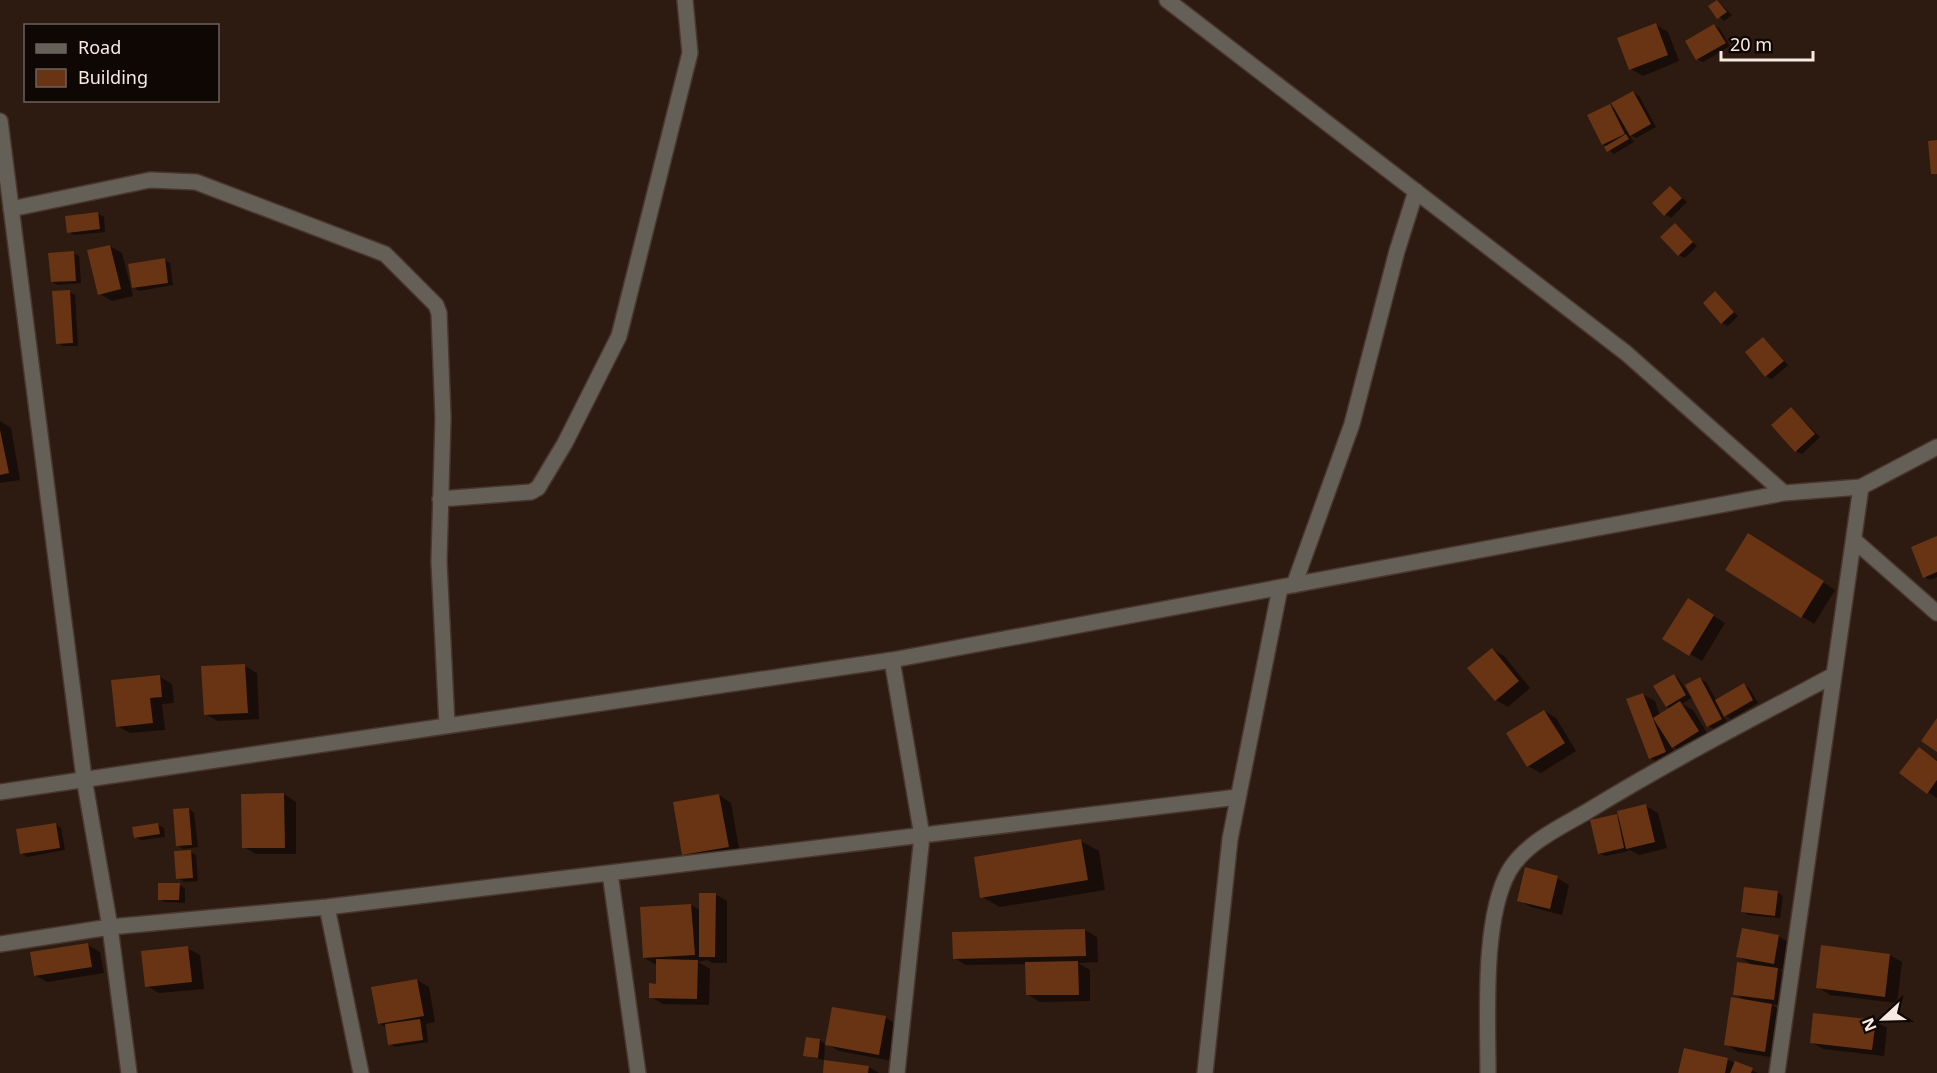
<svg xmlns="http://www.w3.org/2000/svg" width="1937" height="1073" font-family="'Noto Sans',sans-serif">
<rect width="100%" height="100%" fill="#2d1a10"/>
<path fill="#0007" d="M1718 1 1732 15 1724 21 1710 7Z
M1656 25 1668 32 1679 61 1643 76 1631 69Z
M1714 25 1720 29 1730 46 1703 62 1697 59Z
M1633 92 1639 96 1656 127 1636 138 1629 134 1634 142 1614 154 1603 144 1610 106 1617 110Z
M1670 188 1687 202 1671 218 1665 214Z
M98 214 104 217 105 232 74 235 69 232Z
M1675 225 1697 246 1685 258 1679 255Z
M110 246 122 253 133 296 112 301 100 294Z
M73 253 79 256 81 283 58 285 52 282Z
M164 260 170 263 173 285 139 291 133 287Z
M69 292 75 295 78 346H63L57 343Z
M1715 293 1738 316 1728 326 1722 323Z
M1764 338 1788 365 1772 379 1766 376Z
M1791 409 1820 437 1802 454 1796 451Z
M0 421 11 428 20 480 0 483Z
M1937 538V577L1930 580 1925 577Z
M1761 542 1835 590 1814 624 1727 569Z
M1688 600 1725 623 1702 661 1664 639Z
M1492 649 1504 656 1530 688 1508 707 1496 700Z
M245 666 257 673 259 719 218 721 205 714Z
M1674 675 1679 679 1690 696 1700 679 1706 682 1716 700 1744 685 1749 688 1758 703 1731 719 1723 714 1727 722 1714 729 1708 726 1693 697 1682 704 1693 710 1710 738 1685 754 1672 746 1677 759 1663 765 1650 758 1642 694 1655 701 1660 716 1671 709 1667 706Z
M160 677 172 684 174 703 162 704 165 730 130 733 117 726Z
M1544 711 1556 718 1576 751 1541 773 1528 766Z
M1919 749 1937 760V798L1928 792Z
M284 794 296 802V854H256L244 847Z
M719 795 731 803 740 854 696 861 684 854Z
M1646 806 1658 813 1667 848 1639 855 1628 849 1629 851 1605 856 1599 853 1616 816 1620 818Z
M189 809 194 813 198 847 183 849 178 845Z
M55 824 61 828 65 850 27 857 21 853Z
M158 825 164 828 165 837 141 840 136 837Z
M1081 841 1099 851 1105 890 1000 907 982 897Z
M190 852 196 855 198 881 184 882 178 878Z
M1557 878 1569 885 1562 915 1531 907 1519 900Z
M179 885 185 888V903L165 902 159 899Z
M1777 892 1783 896 1780 918 1748 915 1743 911Z
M715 894 727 901V963H713L707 960 698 962 710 969 709 1005 663 1004 651 997 658 985 657 965 644 958 691 905 701 911Z
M1085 930 1097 937 1098 962 1078 963 1090 970V1001L1040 1002 1027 994V964L966 965 954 958Z
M1778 936 1790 943 1786 970 1778 969 1790 976 1786 1006 1770 1004 1784 1012 1777 1058 1738 1052 1726 1044 1746 1001 1735 994 1754 966 1738 956Z
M88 945 100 952 104 973 47 982 35 975Z
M187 948 200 955 204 989 159 993 147 986Z
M1890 955 1902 962 1897 1003 1830 995 1818 987Z
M417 980 429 987 435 1022 426 1024 428 1042 395 1047 390 1044 387 1028 379 1023Z
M833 1009 886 1018 898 1025 892 1061 839 1051 827 1044Z
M1875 1021 1887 1028 1884 1056 1823 1049 1811 1042Z
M820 1040 825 1044 824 1060 805 1055Z
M1685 1050 1728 1060 1758 1073H1680Z
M869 1067 879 1073H824Z"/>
<path fill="#693413" d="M1717 0 1727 12 1717 19 1708 6Z
M1656 23 1668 55 1629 70 1617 38Z
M1714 24 1726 43 1696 60 1685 41Z
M1633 91 1651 124 1630 136 1611 103Z
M1610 104 1625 134 1602 145 1587 115Z
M1626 134 1629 139 1607 152 1604 147Z
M1937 140V174H1931L1928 141Z
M1670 186 1682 198 1664 216 1652 203Z
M98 212 100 229 67 233 65 216Z
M1675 223 1693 242 1678 256 1660 237Z
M110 245 121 289 98 295 87 250Z
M74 251 76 281 51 282 48 253Z
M165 258 168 283 132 288 128 264Z
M70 290 73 343 56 344 52 291Z
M1715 291 1734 312 1721 324 1703 303Z
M1763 337 1784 361 1765 377 1745 352Z
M1791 407 1815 434 1795 452 1771 425Z
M0 430 9 473 0 475Z
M1748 533 1824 581 1801 618 1725 570Z
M1937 536V572L1923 578 1911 547Z
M1688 598 1714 615 1689 656 1662 639Z
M1492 648 1519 681 1495 701 1467 668Z
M245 664 248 713 204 715 201 666Z
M1674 674 1686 695 1666 707 1653 686Z
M160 675 162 697 150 698 153 723 116 727 111 680Z
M1700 677 1722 719 1707 727 1685 685Z
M1744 683 1753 700 1724 717 1715 700Z
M1643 693 1666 752 1649 759 1626 699Z
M1680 701 1699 731 1672 748 1653 718Z
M1544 710 1565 743 1527 767 1506 733Z
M1937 718V752L1921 741Z
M1919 747 1937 761V780L1927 794 1899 773Z
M284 793 285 848H242L241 794Z
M719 794 729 847 682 855 673 802Z
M1646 804 1655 842 1626 849 1617 811Z
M189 808 192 845 176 846 173 809Z
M1617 814 1624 848 1598 854 1590 820Z
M56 823 60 848 20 854 16 829Z
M158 823 160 834 134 838 132 827Z
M1081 839 1088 880 980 898 974 857Z
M191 850 193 878 176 879 174 851Z
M1525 867 1558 876 1550 909 1517 901Z
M158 883H180L179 900H158Z
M1744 887 1778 891 1775 916 1741 912Z
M699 893H716L715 957H699Z
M691 904 695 955 643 958 640 907Z
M1742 928 1779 935 1774 964 1736 957Z
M1085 929 1086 956 953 959 952 932Z
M88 943 92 967 34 976 30 952Z
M1821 945 1890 954 1885 997 1816 988Z
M188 946 192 982 145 987 141 951Z
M656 959 698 960 697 999 649 998V983L656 984Z
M1078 961 1079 995H1026L1025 962Z
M1737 962 1778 968 1774 1000 1733 995Z
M417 979 424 1016 378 1024 371 987Z
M1731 997 1772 1004 1765 1052 1724 1045Z
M832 1007 886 1016 879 1055 825 1045Z
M1813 1013 1876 1020 1872 1050 1810 1043Z
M420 1019 423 1040 388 1045 385 1024Z
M806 1037 820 1039 818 1058 803 1056Z
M1684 1048 1728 1058 1725 1073H1678Z
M824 1060 869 1066 868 1073H823Z
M1735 1061 1753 1068 1751 1073H1730Z"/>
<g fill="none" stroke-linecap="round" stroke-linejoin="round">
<g stroke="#49372e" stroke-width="18">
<path id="minor" d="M1167 0 1626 353 1784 493
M0 121 84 778 110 927 129 1073
M11 209 150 180 196 182 385 254 436 305 439 313 443 418 439 562 447 725
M440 499 531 492 538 488 565 443 619 336 690 53 685 0
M1855 541 1937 613
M1294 585 1352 424 1397 251 1416 191
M892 660 922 836 897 1073
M0 792 892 660 1784 493 1861 487 1937 447
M610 873 638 1073
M327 907 361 1073
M0 944 110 927 327 907 1238 797
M1205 1073 1230 839 1280 588
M1488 1073C1488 1018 1482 919 1509 871 1525 843 1561 827 1588 811 1668 762 1751 719 1834 675
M1777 1073 1861 487"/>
</g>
<use href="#minor" stroke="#656057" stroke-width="15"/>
</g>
<rect x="24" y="24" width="195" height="78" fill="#0f0704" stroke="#6c625d" stroke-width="1.5"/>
<rect x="36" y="44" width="30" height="9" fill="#656057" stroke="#6c625d" stroke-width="1.5"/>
<text x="78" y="54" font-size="18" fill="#f7eae3">Road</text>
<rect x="36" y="69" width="30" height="18" fill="#693413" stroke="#6c625d" stroke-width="1.5"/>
<text x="78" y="84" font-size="18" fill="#f7eae3">Building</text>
<g transform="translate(1883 1019) rotate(248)" stroke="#0f0704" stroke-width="4.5" paint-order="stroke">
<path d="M0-4.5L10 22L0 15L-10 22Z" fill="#f7eae3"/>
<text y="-9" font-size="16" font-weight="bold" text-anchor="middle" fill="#f7eae3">N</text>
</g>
<path d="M1721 51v9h92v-9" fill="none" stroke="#f7eae3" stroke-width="3"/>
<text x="1730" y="51" font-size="18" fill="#f7eae3" stroke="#0f0704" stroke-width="4.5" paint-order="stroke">20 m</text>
</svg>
